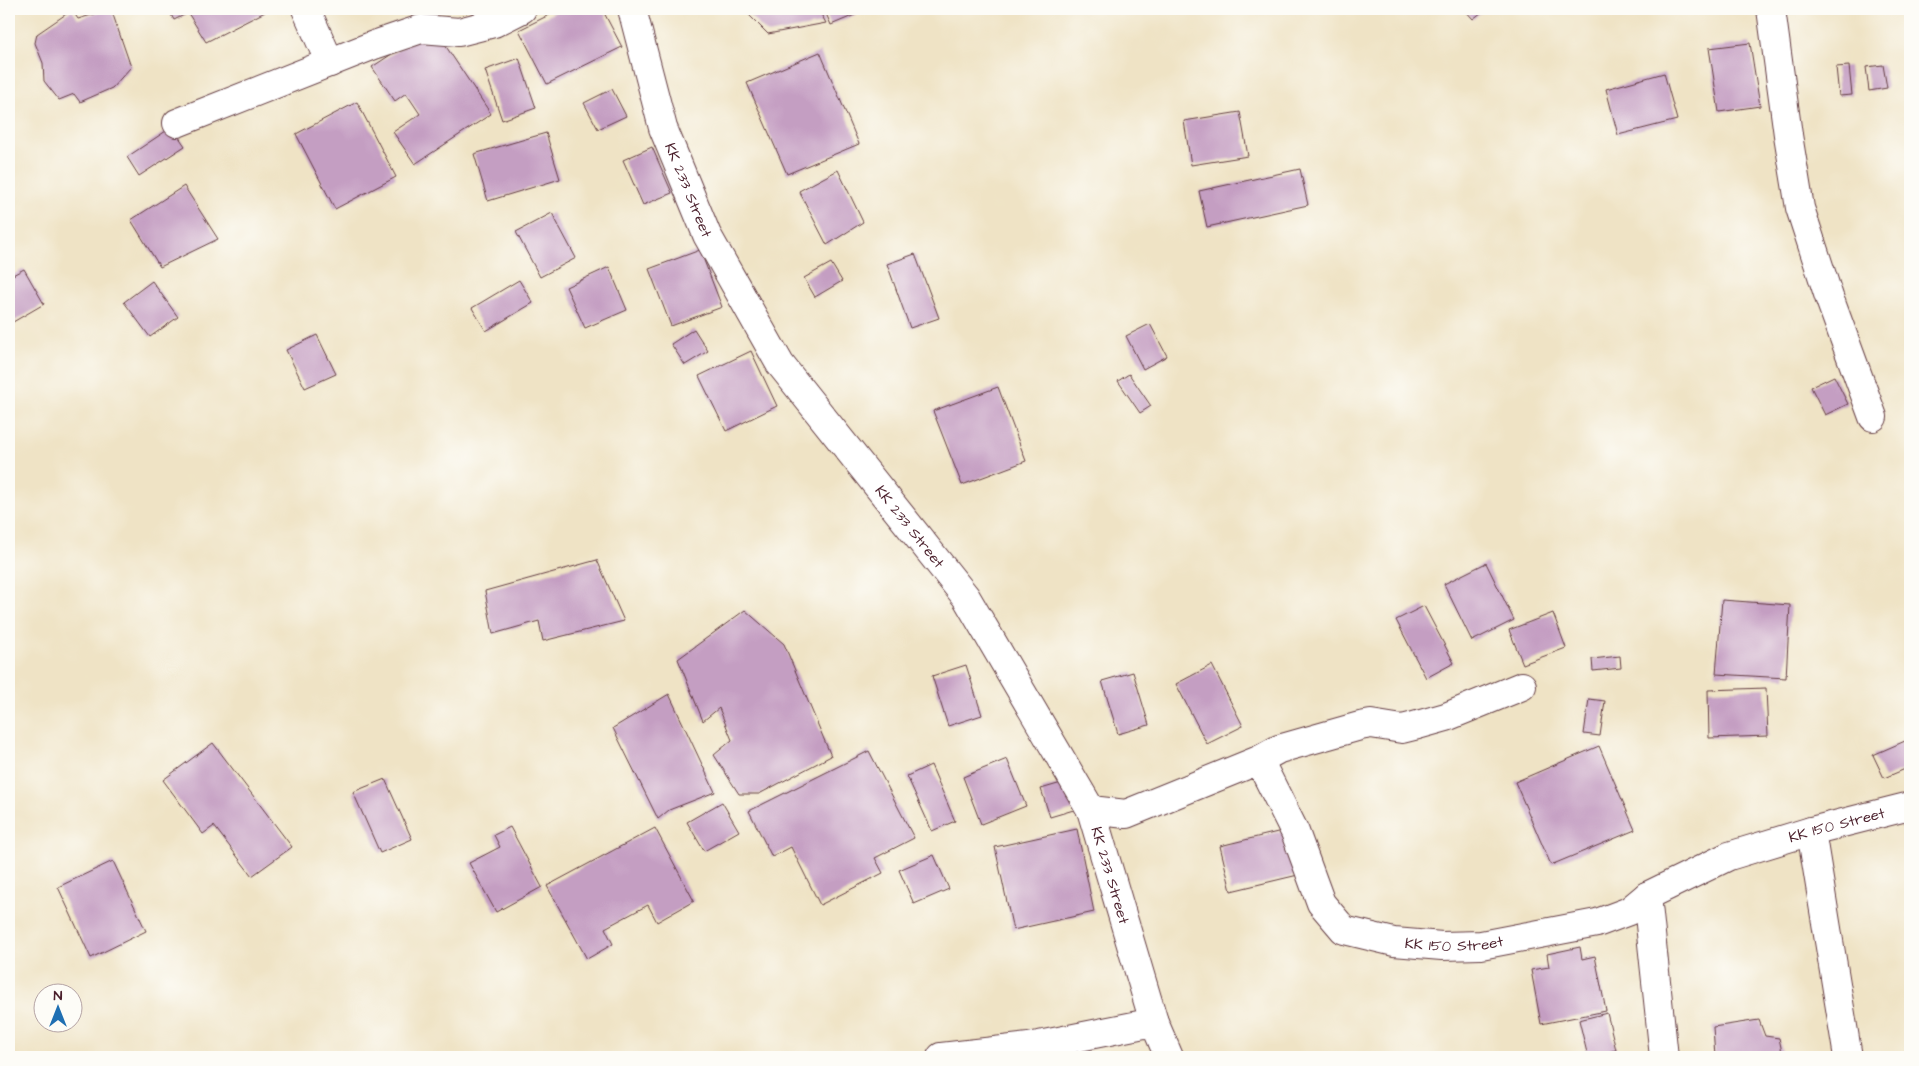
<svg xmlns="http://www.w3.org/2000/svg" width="1919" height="1066" font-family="'Architects Daughter',sans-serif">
<rect width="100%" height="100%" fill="#fdfcf7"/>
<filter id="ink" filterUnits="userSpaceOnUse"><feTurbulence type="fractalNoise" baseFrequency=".02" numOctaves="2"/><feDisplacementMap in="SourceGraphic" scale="10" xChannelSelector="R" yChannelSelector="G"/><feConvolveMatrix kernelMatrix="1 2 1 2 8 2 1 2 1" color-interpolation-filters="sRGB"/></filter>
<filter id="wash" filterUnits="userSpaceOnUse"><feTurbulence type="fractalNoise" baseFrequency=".0096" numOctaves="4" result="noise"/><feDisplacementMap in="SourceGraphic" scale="20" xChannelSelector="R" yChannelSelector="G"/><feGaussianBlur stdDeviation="1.12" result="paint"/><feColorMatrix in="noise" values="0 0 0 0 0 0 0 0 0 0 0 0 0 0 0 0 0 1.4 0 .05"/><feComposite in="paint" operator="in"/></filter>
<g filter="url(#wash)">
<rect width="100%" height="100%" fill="#efe3c5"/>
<g id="blocks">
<path fill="#c49ec2" d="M111 9 131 67 112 88 80 102 74 94 59 100 44 81 43 63 35 43 37 34 72 10 78 19Z
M168 9H263L265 12 206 42 188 13 174 20Z
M561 9H602L622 47 547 84 519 30Z
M743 9H818L826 23 768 34Z
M824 9H855L857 14 831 25Z
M1464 9H1486L1473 19Z
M433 27 491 114 415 164 393 132 420 114 406 93 395 101 372 67Z
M1750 43 1760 106 1719 112 1709 48Z
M820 52 859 144 787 174 747 83Z
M519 58 536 108 502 120 485 70Z
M1883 65 1887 88 1869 91 1866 67Z
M1849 66 1852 95 1839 96 1836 67Z
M1664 73 1677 120 1618 135 1606 89Z
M612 89 626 116 598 129 584 103Z
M357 102 396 177 335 209 296 134Z
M1240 112 1248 156 1191 165 1184 121Z
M172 127 185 146 139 176 127 157Z
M546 133 560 179 488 201 474 154Z
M652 147 672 193 643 205 623 160Z
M1300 169 1308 205 1207 227 1199 191Z
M838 170 863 222 827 245 799 191Z
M184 186 218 239 160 267 131 220Z
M552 213 576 258 540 277 516 232Z
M700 250 722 307 671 326 649 269Z
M915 254 939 318 910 328 887 264Z
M831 263 842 281 815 297 804 278Z
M609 267 627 310 585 328 566 287Z
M24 269 44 304 13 322 9 315V277Z
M519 280 533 303 486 331 472 308Z
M152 281 178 317 150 337 124 302Z
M1150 324 1167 356 1143 369 1126 336Z
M694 329 708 351 685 365 671 344Z
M317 335 336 374 305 388 286 350Z
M751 351 777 406 726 431 699 376Z
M1129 374 1151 406 1140 413 1118 381Z
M1834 376 1848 404 1825 415 1811 387Z
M998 387 1026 461 962 485 933 411Z
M597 560 624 621 543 641 539 621 493 634 485 591Z
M1486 563 1514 620 1472 641 1444 584Z
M1722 600 1790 605 1786 678 1716 674Z
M1424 606 1454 663 1426 678 1396 620Z
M745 610 784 644 831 756 759 794H739L714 755 732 740 719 708 703 721 678 659Z
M1553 613 1566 648 1523 664 1509 630Z
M1620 656 1621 668 1593 671 1592 659Z
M966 665 982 715 948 726 932 676Z
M1212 665 1243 726 1207 744 1176 684Z
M1133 672 1149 725 1118 734 1102 681Z
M1766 688 1768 736 1709 738 1708 690Z
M669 694 715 792 669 810 658 819 613 728Z
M1589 699 1605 701 1600 736 1584 734Z
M1905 741 1910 752V767L1884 778 1873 755Z
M213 743 292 847 252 876 214 826 203 834 163 780Z
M1599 746 1635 830 1551 865 1515 782Z
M869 751 914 838 875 858 883 873 820 905 791 847 772 857 749 811Z
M1007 759 1026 806 981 824 963 777Z
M931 765 955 821 932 831 907 776Z
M385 779 412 839 380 853 353 792Z
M1068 781 1077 809 1050 817 1041 789Z
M722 802 739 831 704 851 687 822Z
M510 827 542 887 496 912 469 863 500 847 494 835Z
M655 828 694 901 657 922 648 905 605 928 613 944 587 959 547 886Z
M1077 829 1094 912 1013 930 995 847Z
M1286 830 1298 875 1231 891 1220 846Z
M934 855 949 889 914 904 899 870Z
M113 861 146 931 91 958 58 887Z
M1580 947 1582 959 1595 956 1606 1011 1541 1024 1531 970 1549 967 1547 954Z
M1607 1013 1616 1050 1588 1057 1579 1020Z
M1759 1020 1765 1036 1779 1038 1783 1057H1715L1713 1027Z"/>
</g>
</g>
<g filter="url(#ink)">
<use href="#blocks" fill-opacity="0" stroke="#633c42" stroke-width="1"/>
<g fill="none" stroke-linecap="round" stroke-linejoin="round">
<g stroke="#633c42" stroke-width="30">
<g id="minor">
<path d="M306 9 330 63"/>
<path id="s1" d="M632 9 663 128 707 235 780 364 966 597 1091 810 1154 1022 1169 1057"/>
<path d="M1771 9 1788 135 1800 208 1829 297 1873 417"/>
<path d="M177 123 374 45 421 29 459 32 494 23 522 9"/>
<path d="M1259 760 1279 749 1360 726 1371 724 1402 729 1414 726 1446 717 1522 686"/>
<path id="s2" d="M1091 810 1126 814 1259 760 1295 832 1321 903 1344 930 1394 942 1442 946 1481 945 1597 923 1629 911 1647 896 1729 856 1811 831 1910 806"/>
<path d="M1811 831 1848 1057"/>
<path d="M1647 896 1664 1057"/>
<path d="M941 1057 1029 1047 1154 1022"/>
</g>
</g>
<use href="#minor" stroke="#fff" stroke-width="28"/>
</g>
</g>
<g text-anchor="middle" stroke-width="5" stroke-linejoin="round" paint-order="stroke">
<g font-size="15" fill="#4a1f2b" stroke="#fdfcf7">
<text dy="5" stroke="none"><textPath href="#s1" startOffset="190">KK 233 Street</textPath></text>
<text dy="5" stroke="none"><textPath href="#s1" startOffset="595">KK 233 Street</textPath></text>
<text dy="5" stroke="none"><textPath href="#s2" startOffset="888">KK 150 Street</textPath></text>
<text dy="5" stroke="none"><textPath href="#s1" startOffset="1000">KK 233 Street</textPath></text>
<text dy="5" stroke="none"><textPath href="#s2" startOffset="482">KK 150 Street</textPath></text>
</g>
</g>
<rect width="1919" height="1066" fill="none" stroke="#fdfcf7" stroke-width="30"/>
<g transform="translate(58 1008)"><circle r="24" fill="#fdfcf7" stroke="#b5a4a5"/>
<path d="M0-4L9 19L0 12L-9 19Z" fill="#1f6fb2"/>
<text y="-8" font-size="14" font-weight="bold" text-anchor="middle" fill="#4a1f2b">N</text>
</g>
</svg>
